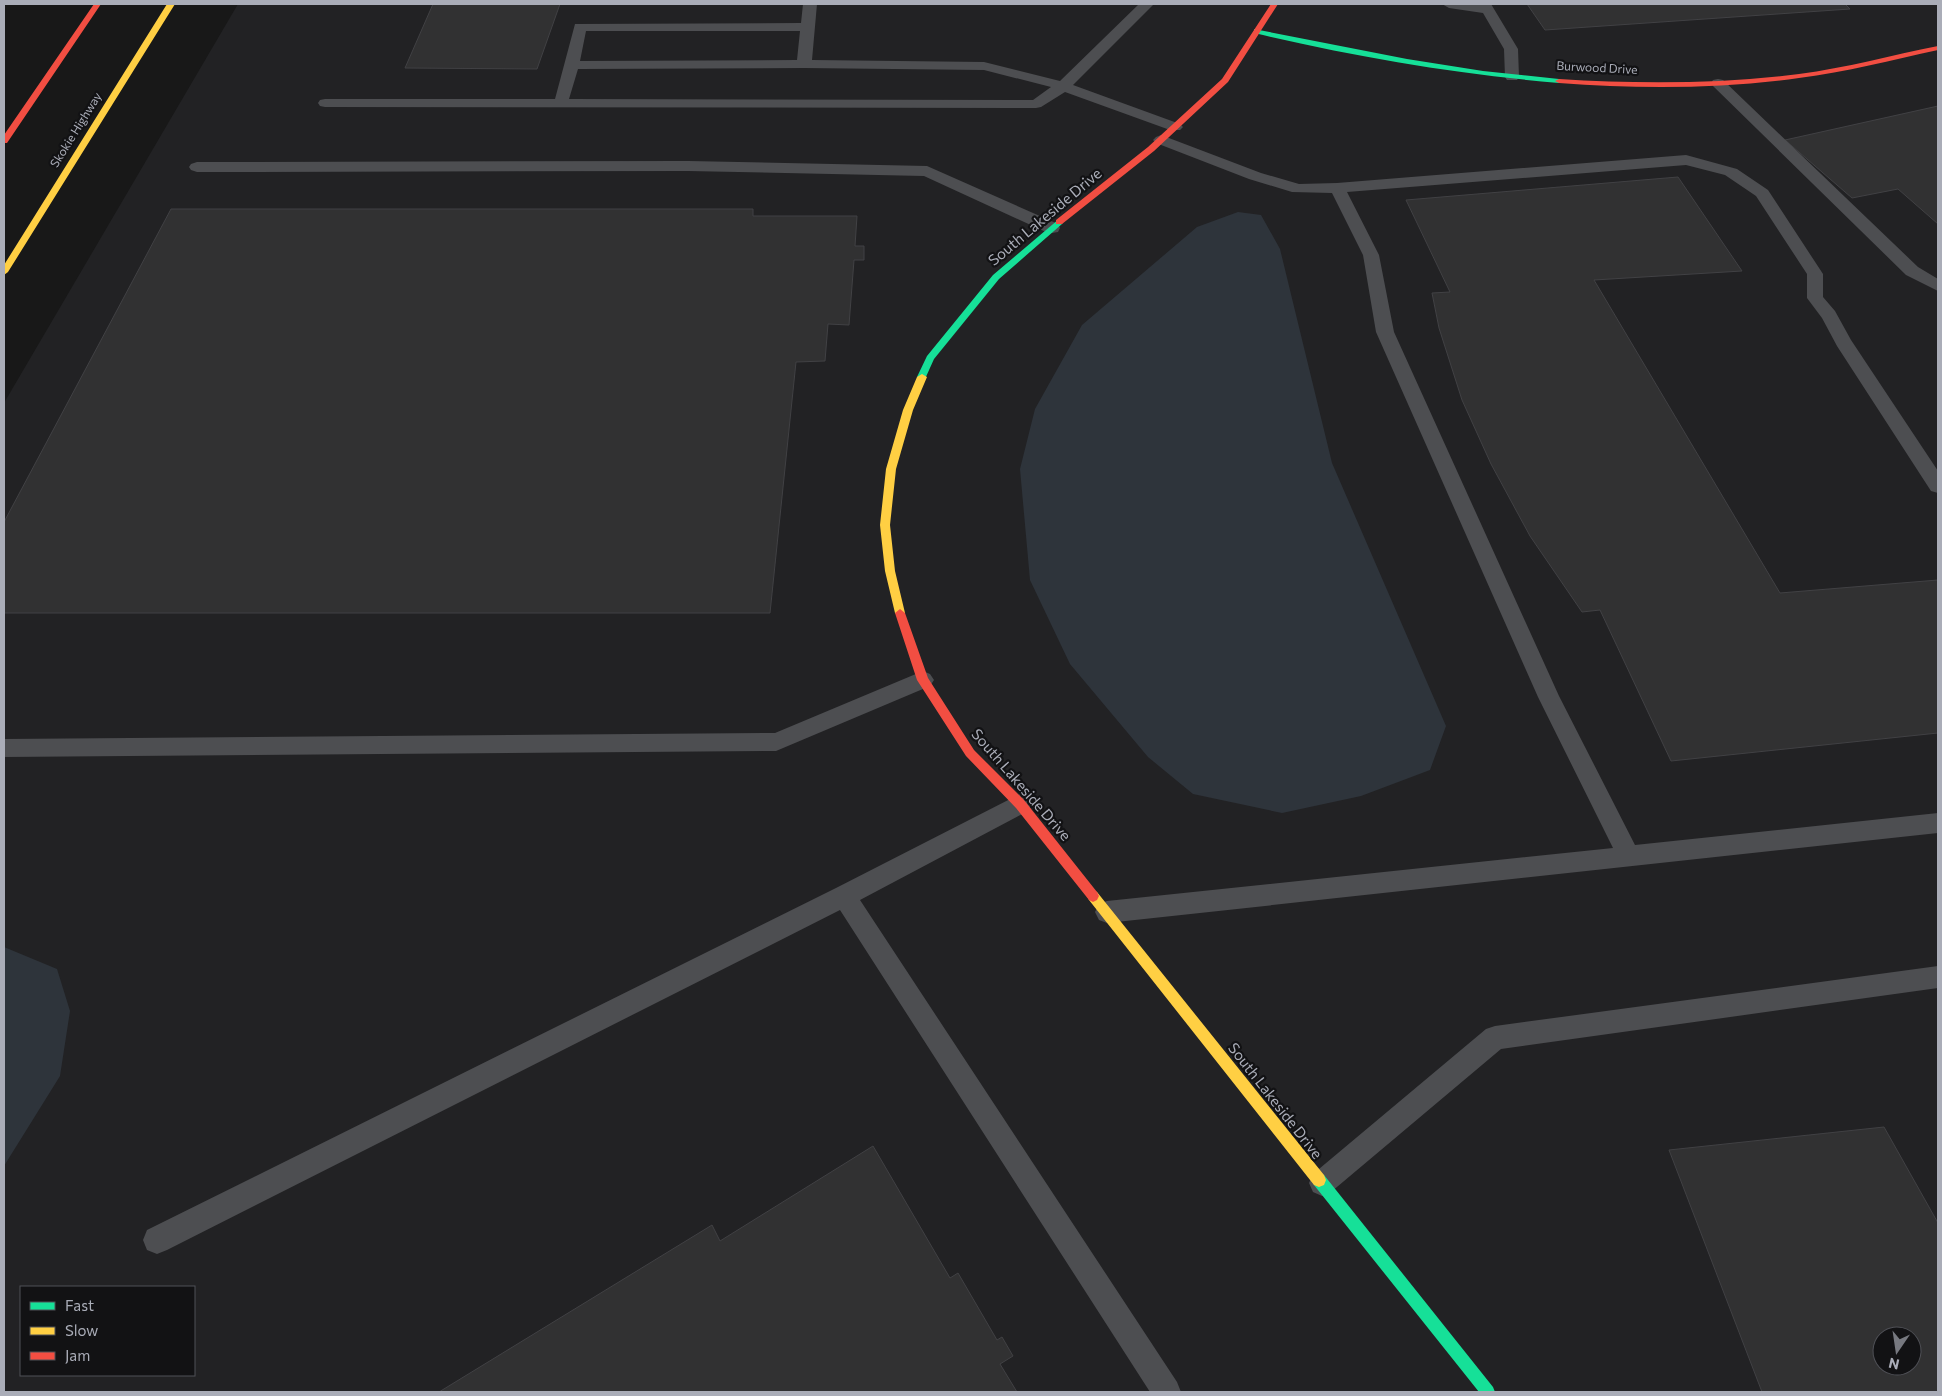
<svg xmlns="http://www.w3.org/2000/svg" width="1942" height="1396" font-family="Commissioner,sans-serif">
<rect width="100%" height="100%" fill="#181818"/>
<path fill="#222224" fill-rule="evenodd" d="M238 4H1938V1392H4V403ZM21 1287H194V1375H21ZM1882 1336H1912V1366H1882Z"/>
<path fill="#2e343b" d="M1238 212 1261 215 1280 249 1332 463 1446 726 1430 770 1361 796 1282 813 1193 794 1148 757 1070 664 1030 580 1020 469 1035 409 1082 325 1197 227Z
M4 947 57 969 70 1011 60 1076 4 1166Z"/>
<path fill="#313132" stroke="#414144" fill-rule="evenodd" d="M433 4H560L537 69 405 68Z
M1527 4H1845L1850 9 1545 30Z
M1938 106V224L1898 189 1852 198 1785 140Z
M1678 177 1742 271 1594 280 1780 593 1938 580V733L1671 761 1600 610 1582 612 1530 536 1491 464 1462 400 1439 328 1432 293 1450 292 1406 200Z
M171 209H753V216H857L855 246H864V260H854L849 325 828 324 825 361 796 362 770 613H4V522Z
M1884 1127 1938 1223V1392H1762L1669 1150ZM1882 1336H1912V1366H1882Z
M873 1146 950 1278 958 1273 997 1340 1002 1337 1013 1356 1000 1364 1017 1392H439L712 1225 720 1241Z"/>
<g fill="none" stroke-linecap="round" stroke-linejoin="round">
<path fill="#4d4e51" fill-rule="evenodd" d="M803 4H817L812 60 984 62 1060 81 1139 4H1154L1073 85 1180 124 1183 127 1180 130H1170L1065 92 1041 107 1036 108 325 107 320 106 318 103 320 100 325 99H555L575 24 801 23ZM586 31H800L797 60 580 61ZM804 68 984 70 1051 87 1033 100 569 99 578 69Z
M1442 4H1491L1518 49 1519 77 1517 80H1507L1505 77 1504 49 1483 13 1449 8Z
M1718 79 1723 80 1918 267 1938 279V291L1906 275 1713 86 1711 83 1713 80Z
M1161 135 1261 173 1299 184 1337 183 1686 155 1737 169 1768 190 1823 274V297L1835 311 1851 340 1938 471V493L1931 491 1837 346 1822 318 1807 298V274L1756 196 1725 175 1686 165 1347 192 1379 255 1394 332 1559 696 1635 845 1938 813V833L1107 923 1099 920 1095 912 1099 904 1107 901 1613 848 1538 697 1376 332 1363 255 1332 193 1292 192 1249 179 1156 143 1153 140 1156 137Z
M688 161 927 166 1058 224 1060 228 1058 232 1052 233 1046 232 924 176 688 171 197 172 191 170 189 167 191 164 197 162Z
M923 671 930 674 934 680 930 686 776 751 4 757V739L775 733Z
M1020 794 1028 797 1031 804 1028 811 860 900 1177 1382 1181 1392H1150L840 910 167 1250 157 1254 147 1250 143 1240 147 1230 836 888Z
M1938 966V988L1501 1049 1331 1192 1322 1196 1313 1192 1309 1183 1313 1174 1486 1029 1495 1026Z"/>
<path fill="#16e098" fill-rule="evenodd" d="M1254 29 1407 59 1483 71 1559 79 1563 81 1559 83C1456 74 1355 57 1254 33Z
M1059 219 1063 222 1062 224 999 279 934 359 925 379H919L917 377 927 356 993 275Z
M1319 1173 1324 1175 1493 1387 1495 1392H1479L1314 1185 1312 1180 1314 1175Z"/>
<path fill="#ffcf43" fill-rule="evenodd" d="M167 4H175L8 272 4 275V265Z
M922 374 927 377 913 410 896 469 890 525 895 571 905 613 900 617 895 613 885 571 880 525 886 469 903 410 917 377Z
M1093 890 1097 892 1324 1175 1326 1180 1324 1185 1319 1187 1314 1185 1089 900 1087 896 1089 892Z"/>
<path fill="#f24e42" fill-rule="evenodd" d="M94 4H101L7 143H4V135Z
M1271 4H1278L1228 82 1154 151 1062 224H1056V220L1148 147 1222 79Z
M1938 46V50C1892 60 1846 72 1799 78 1720 89 1639 89 1559 83L1555 81 1559 79C1639 84 1720 84 1799 74 1846 68 1892 55 1938 46Z
M900 609 905 613 928 678 974 750 1024 800 1097 892 1099 896 1097 900 1093 902 1089 900 1016 808 966 756 917 680 895 613Z"/>
</g>
<g text-anchor="middle" stroke-width="4.5" stroke-linejoin="round" paint-order="stroke">
<g font-size="12" fill="#aaadb8" stroke="#121214">
<text transform="translate(1597 68) rotate(3)" y="4">Burwood Drive</text>
<text transform="translate(76 130) rotate(-58)" y="4">Skokie Highway</text>
</g>
<g font-size="15" fill="#aaadb8" stroke="#121214">
<text transform="translate(1045 217) rotate(-40)" y="5">South Lakeside Drive</text>
<text transform="translate(1021 785) rotate(49)" y="5">South Lakeside Drive</text>
<text transform="translate(1275 1101) rotate(52)" y="5">South Lakeside Drive</text>
</g>
</g>
<rect width="1942" height="1396" fill="none" stroke="#aaadb8" stroke-width="10"/>
<rect x="20" y="1286" width="175" height="90" fill="#121214" stroke="#4f5056"/>
<rect x="30" y="1302" width="25" height="8" fill="#16e098" stroke="#4f5056"/>
<text x="65" y="1311" font-size="15" fill="#aaadb8">Fast</text>
<rect x="30" y="1327" width="25" height="8" fill="#ffcf43" stroke="#4f5056"/>
<text x="65" y="1336" font-size="15" fill="#aaadb8">Slow</text>
<rect x="30" y="1352" width="25" height="8" fill="#f24e42" stroke="#4f5056"/>
<text x="65" y="1361" font-size="15" fill="#aaadb8">Jam</text>
<g transform="translate(1897 1351) rotate(193)"><circle r="24" fill="#121214" stroke="#4f5056"/>
<path d="M0-4L9 19L0 12L-9 19Z" fill="#777980"/>
<text y="-8" font-size="14" font-weight="bold" text-anchor="middle" fill="#aaadb8">N</text>
</g>
</svg>
